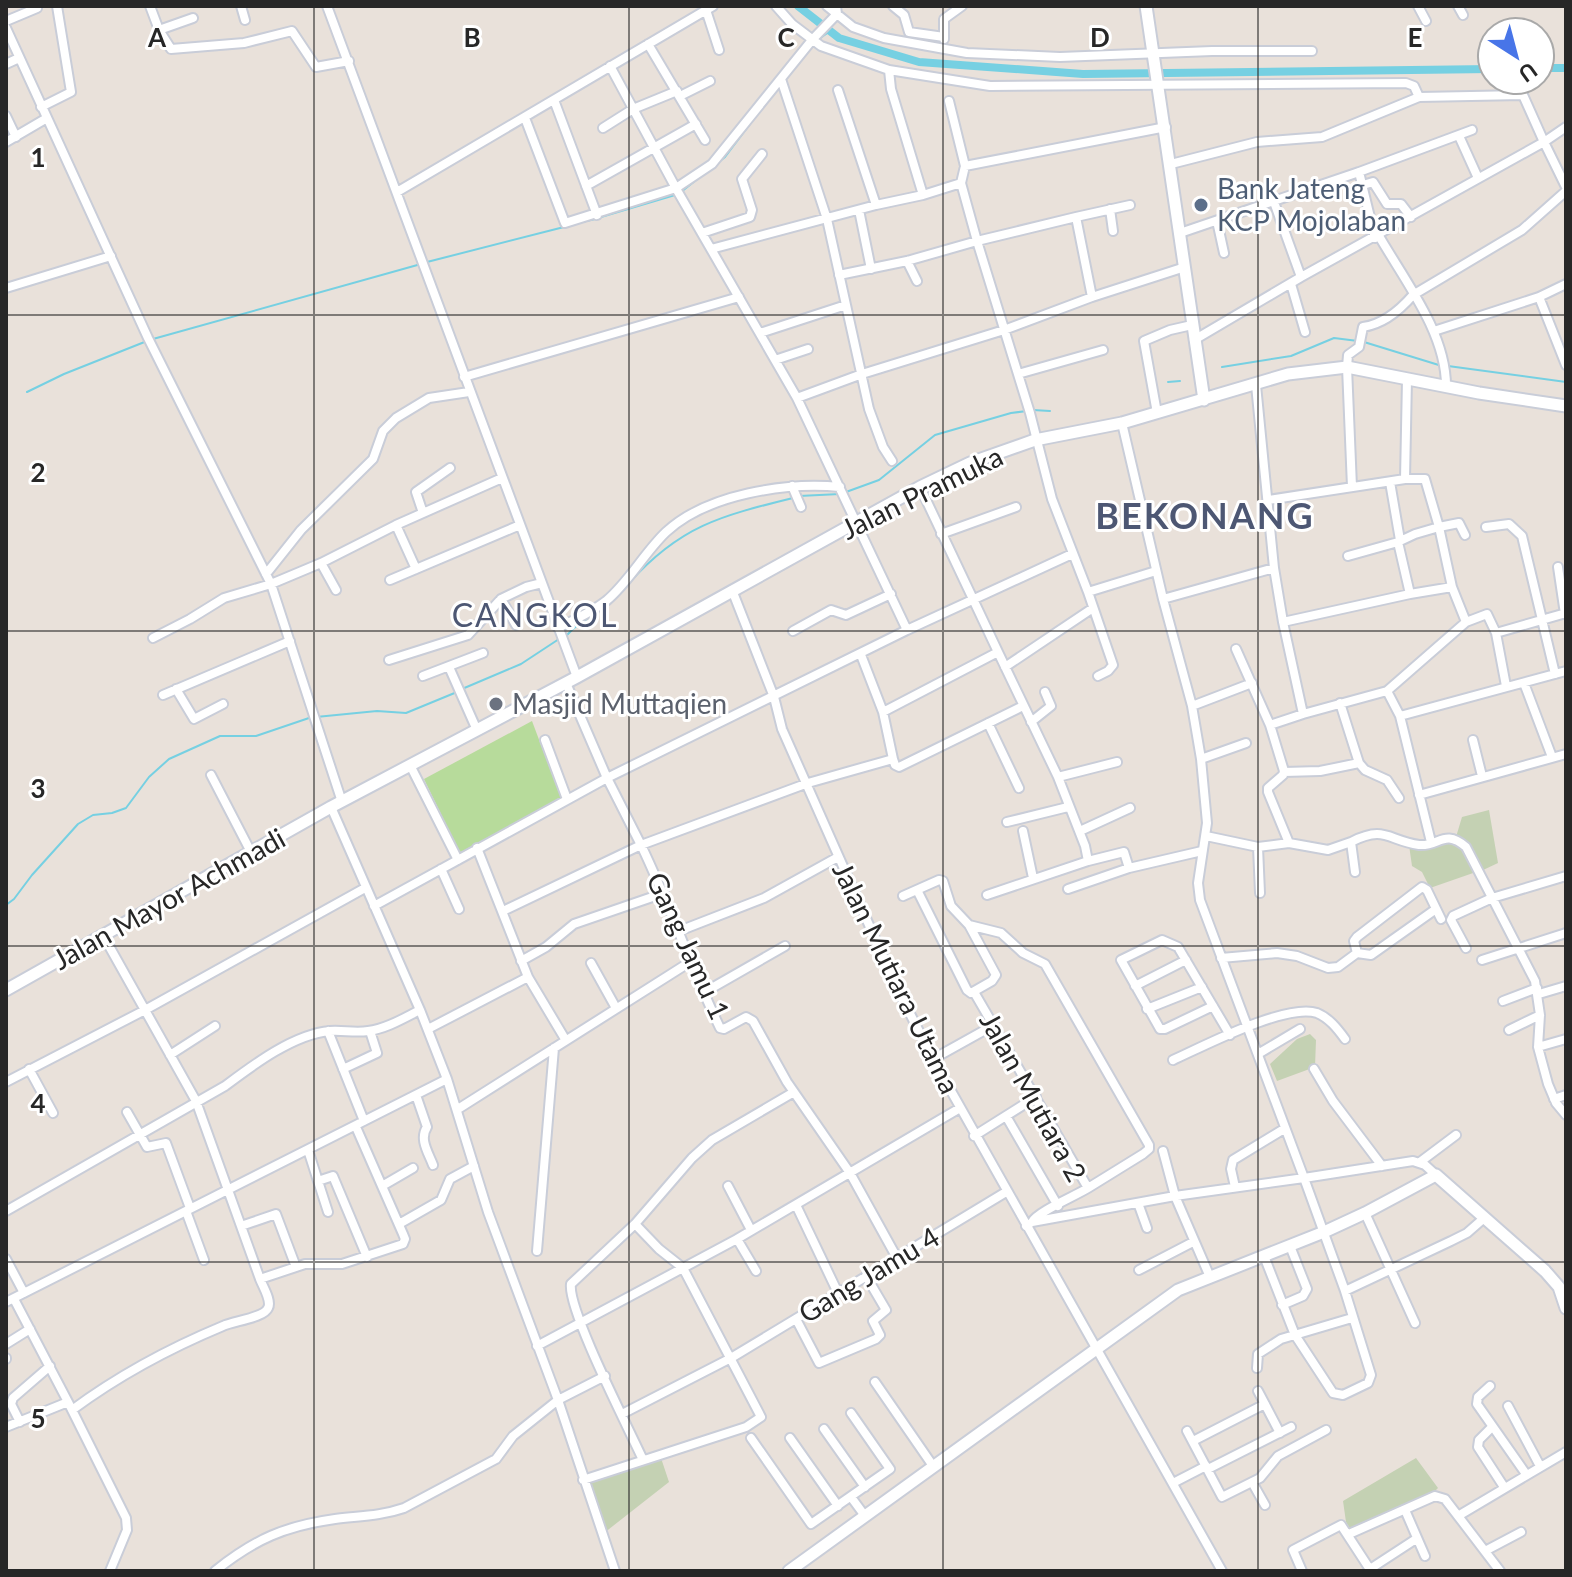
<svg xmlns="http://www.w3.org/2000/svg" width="1572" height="1577" font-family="Lato,sans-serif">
<rect width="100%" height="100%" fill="#e9e1da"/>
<path fill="#b7db9b" d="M532 721 561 798 460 854 424 779Z"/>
<path fill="#c4d1b3" d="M1489 810 1498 863 1481 871 1471 848 1456 837 1462 817Z
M1438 843C1464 841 1465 851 1476 872L1430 888 1422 872 1412 866 1409 845 1420 851Z
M1310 1034 1316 1040 1315 1067 1277 1081 1270 1064 1297 1039Z
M661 1458 669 1482 604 1533 586 1483Z
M1416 1458 1438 1488 1430 1496 1351 1530 1346 1522 1343 1501Z"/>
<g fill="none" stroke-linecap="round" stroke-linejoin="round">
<path stroke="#76d0e2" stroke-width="2" d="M819 39 830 31
M681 192 725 157 759 112
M601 217 675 195
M582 222 595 219
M427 262 564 227
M153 339 421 264
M1364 342 1442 366
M1448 366 1566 382
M1222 367 1291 356 1334 338 1358 341
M1168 382 1180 381
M27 392 64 374 147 341
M1033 410 1050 411
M846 492 879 480 935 435 1011 413 1027 411
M799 496 840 494
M629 583C680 526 720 516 793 498
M565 637 574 628 601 609
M462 689 521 664 559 639
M316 717 377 711 406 713 457 692
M6 905 14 899 32 875 78 824 93 815 112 813 126 808 149 777 169 759 220 736H256L309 718"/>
<path stroke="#76d0e2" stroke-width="8" d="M798 6 839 38 919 62 1083 74 1492 69
M1540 68H1566"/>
<g stroke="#c9cdd8" stroke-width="12">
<path id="street" d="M150 6 159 30 171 49 244 43 292 31 316 67 349 61
M241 6 245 20
M327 6 577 677
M776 6 792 24 821 46 889 70 990 86 1406 83 1414 86 1419 97
M827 6 853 27 884 38 967 53 1060 57 1212 51H1312
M893 6 904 15 909 32 944 37
M1418 6 1426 21
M1458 6 1463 15
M706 10 719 50
M6 21 37 8
M6 28 148 338 271 584 342 802
M159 30 193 18
M944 39V19L962 6
M648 44 705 140
M6 64 19 58
M610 66 678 192 797 398 907 630
M889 70 891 89 923 195
M781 79 827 219 869 409 883 447 892 461
M838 90 876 205
M680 96 710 81
M554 100 597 215
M949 101 965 166
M41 107 71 92 57 6
M6 116 16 137
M525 118 565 223 676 188 712 164 812 40 837 14 836 6
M1566 127 1544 142 1566 187
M603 128 633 109 677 91
M1459 136 1478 178
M6 142 47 118
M1171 164 1257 142 1322 137 1419 97 1523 95 1544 142 1301 277 1194 340
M1359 172 1375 238
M1363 185 1373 182 1387 204H1401L1411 217
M586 186 696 124
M397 192 713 6
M1274 202 1301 277
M1110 209 1113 231
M859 210 871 269
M1076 217 1130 205
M1217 221 1224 253
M702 233 750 217 752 210 742 179 762 154
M1180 233 1359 172 1472 130
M1379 236C1405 281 1446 333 1446 386
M711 249 876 205 923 195 961 183
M907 261 917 281
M839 275 907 261 977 241 1030 413 1052 499 1088 592 1113 665 1108 671 1098 676
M1291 284 1305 332
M6 288 111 256
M1092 297 1076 217 977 241 961 183 965 166 1166 127
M1539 297 1566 365
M1434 331 1539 297 1566 284
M760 333 846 305
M775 360 808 349
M1018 374 1103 350
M464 377 739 297
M1256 385 1274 568
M797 398 862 374 1004 330 1092 297 1185 267
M1157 413 1144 341 1170 330 1192 325
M1405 479 1407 379
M1390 482 1400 540
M792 486 801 507
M1352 487 1347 367 1348 355 1359 347 1363 327C1384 324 1400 310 1413 295L1522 230 1566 191
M1268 500 1405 479H1425L1439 527 1415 534 1398 542 1410 594
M423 513 416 492 450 468
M396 525 416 569
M1486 527 1509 524 1522 536 1555 674
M941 534 1016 507
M1348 556 1398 542
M321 563 336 590
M1558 567 1565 614
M266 574 301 530 373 459 383 431 396 418 429 398 469 392
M390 580 520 525
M732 590 774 697 782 729 897 988 933 1059 1222 1571
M1088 592 1156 571
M501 599 516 625
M1163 599 1274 568 1283 622
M1466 622 1487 614 1496 633
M558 628C574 620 592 612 606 601 629 582 644 553 666 532 707 494 786 482 840 487
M793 631 831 610 846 615 891 594
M153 638 190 619 224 598 271 584 321 563 396 525 502 478
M1236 649 1270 725 1284 771 1283 775 1268 788V792L1289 843 1328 850 1351 842 1355 872
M861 655 883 712 998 652 920 487
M389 660 468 635 501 599 526 587 542 583
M449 667 476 728
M1005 667 1093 608
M423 676 483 653
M566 683 607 778 641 845 808 783 893 759
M1524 683 1552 757
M1506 686 1496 633 1566 613
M176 689 194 719 223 704
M1387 691 1466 622 1452 587 1439 527 1459 523 1465 535
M163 695 290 641
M1340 703 1359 763 1365 770 1387 780 1399 798
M1192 706 1252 683
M883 712 893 759 895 765 899 767 1023 706
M1400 716 1387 691 1303 714 1283 622 1410 594 1452 587
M1031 722 1051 706 1045 692
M988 723 1019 788
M1270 725 1303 714
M545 740 567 799
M1473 740 1482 776
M1201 759 1246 743
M410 765 458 860
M1284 772 1320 771 1359 763
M211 775 252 854
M1058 777 1117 762
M1419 795 1566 754
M331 807 420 1010 447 1079 488 1212 558 1400 615 1571
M1007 822 1068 807
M1023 831 1033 878
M1080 831 1130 808
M1206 836 1258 847 1289 843
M1351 842C1385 825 1387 840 1419 845 1439 847 1444 828 1466 847L1535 981 1540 1015 1538 1047 1548 1084 1556 1103 1566 1115
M1431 842 1400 716 1566 671
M1258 847 1260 893
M477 848 528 977 565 1039
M1088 861 1124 852 1129 868 1202 851
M441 869 459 909
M1068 889 1129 868
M917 890 967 990 971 993 992 981 996 975 969 925
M987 895 1088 861 1085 846 1058 777 998 652
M903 896 939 880 943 881 951 906 969 925 1001 933 1023 953 1045 964 1149 1145V1149L1143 1154 1088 1188
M374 906 607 778 907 630 1072 554
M503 911 641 845C670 905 691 968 720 1028L724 1029 746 1017 753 1021 787 1082 850 1173 897 1258
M679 931 764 898 838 857
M104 937 196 1101 260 1279 305 1264H342L403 1244 405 1239 403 1234 356 1127
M1466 948 1451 920 1453 916 1492 898 1566 876
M1357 953 1354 941 1357 937 1422 887 1427 890 1441 919
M1221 958 1277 953 1297 956 1328 968 1338 967 1357 953 1371 955 1436 909
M1482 960 1566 933
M521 961 546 947 574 924 664 893
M591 963 616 1008
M1135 986 1186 960
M974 992 1088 1188C1075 1196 1037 1212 1032 1222
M703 993 785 946
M1539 994 1566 986
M1503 1001 1537 988
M1213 1006 1165 1029H1160L1121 960 1162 940 1178 947 1230 1035
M1147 1009 1202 987
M428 1029 528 977
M1509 1030 1540 1015
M328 1031 364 1121
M1538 1047 1566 1039
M1258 1054 1300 1029
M170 1055 215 1026
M933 1059 994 1025
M1173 1060C1204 1046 1286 1003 1317 1013 1329 1018 1337 1028 1345 1039
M29 1069 53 1113
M343 1069 377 1053 370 1031
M1314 1069 1333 1101 1382 1166
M6 1082 145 1010 365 888
M416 1095 427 1127C419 1139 428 1152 433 1165
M1554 1099 1566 1095
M458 1109 690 962
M127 1112 147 1147 166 1143 190 1208
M1006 1116 1058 1206
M974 1136 1036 1097
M308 1150 328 1212
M1163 1151 1175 1196 1210 1277
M1420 1162 1456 1135
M318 1181 333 1176 367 1257
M382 1186 413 1168
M728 1186 751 1230
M1235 1187 1231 1169 1233 1160 1284 1129
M1138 1203 1147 1228
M796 1205 838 1293
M6 1211 225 1086C253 1065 294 1034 330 1031 342 1030 355 1033 368 1031 386 1029 404 1018 420 1010
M186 1211 204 1260
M1365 1213 1415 1323
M399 1224 441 1200 450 1179 474 1166
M241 1226 276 1214 296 1267
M1026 1226 1032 1222 1175 1196 1304 1178 1200 900 1198 883 1207 823 1201 759 1192 706 1163 599 1122 423
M737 1239 756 1271
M537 1251 554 1048
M1264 1256 1295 1335 1333 1393 1343 1395 1368 1383 1371 1375 1345 1291 1304 1178 1413 1161 1425 1165 1436 1175
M6 1259 24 1293
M1139 1270 1193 1242
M1345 1291 1451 1241 1467 1233 1483 1219
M14 1299 68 1402
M6 1302 447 1079
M1282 1305 1303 1296 1307 1289 1290 1246
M796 1319 819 1363 876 1339 880 1335 873 1321 886 1310 866 1276
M6 1344 30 1329
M537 1346 737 1239 960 1108
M6 1358V1359
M1257 1368 1258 1354 1281 1339 1352 1318
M875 1382 933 1466
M1490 1386 1478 1397 1477 1404 1526 1474
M1258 1391 1280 1433
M1508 1406 1540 1466
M72 1410C118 1376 170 1348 223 1326 233 1321 264 1318 268 1308 272 1301 263 1287 260 1279
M622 1414 731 1358 1006 1192
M20 1422 11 1404 13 1398 50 1366
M6 1427 68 1402 126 1518 127 1530 110 1571
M1492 1427 1479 1440 1478 1447 1504 1487
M824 1429 865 1487
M1187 1431 1222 1497 1260 1478 1278 1456 1326 1430
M751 1438 811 1524 890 1469 851 1413
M790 1438 838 1506
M1193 1441 1265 1404
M643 1460C629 1429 567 1309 571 1284L635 1224 692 1158 712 1140 794 1092
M1208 1469 1291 1427
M583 1480 746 1427 761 1417 683 1268 659 1249 635 1224
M1252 1482 1265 1505
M1173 1483 1206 1466
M851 1497 865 1516
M1405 1510 1425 1556
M1349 1534 1435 1496 1445 1499 1458 1516
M1485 1551 1521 1532
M1370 1569 1416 1539
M215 1571C255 1539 285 1526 335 1519 359 1516 381 1516 404 1508L496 1459 513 1436 558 1400 605 1376
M1302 1571 1293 1550 1341 1525 1371 1571
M1500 1571 1458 1516 1566 1452"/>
</g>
<g stroke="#c9cdd8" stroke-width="15">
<path id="secondary" d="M1146 6 1204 400
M6 990 331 807 577 677 920 487 970 463 1035 440 1122 423 1288 374 1347 367 1479 393 1566 406
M789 1571 1178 1290 1324 1232 1365 1213 1436 1175 1545 1271 1559 1287 1566 1308"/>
</g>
<use href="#street" stroke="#fff" stroke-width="8"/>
<use href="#secondary" stroke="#fff" stroke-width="11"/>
</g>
<path fill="none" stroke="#272727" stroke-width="2" stroke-opacity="0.55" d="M314 6V1571M629 6V1571M943 6V1571M1258 6V1571M6 315H1566M6 631H1566M6 946H1566M6 1262H1566"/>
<circle fill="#5c6f8a" stroke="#fff" stroke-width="3" cx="1201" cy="205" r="8"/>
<circle fill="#6b7280" stroke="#fff" stroke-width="3" cx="496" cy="704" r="8"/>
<g text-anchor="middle" stroke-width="6" stroke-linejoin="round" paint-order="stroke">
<g font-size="28" fill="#4e5e75" stroke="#fff" text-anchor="start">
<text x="1217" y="199">Bank Jateng<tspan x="1217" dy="32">KCP Mojolaban</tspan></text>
</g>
<g font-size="28" fill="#272727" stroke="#fff">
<text transform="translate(922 493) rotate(-26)" y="10">Jalan Pramuka</text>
<text transform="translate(169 899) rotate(-29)" y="10">Jalan Mayor Achmadi</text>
<text transform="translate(688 946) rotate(65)" y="10">Gang Jamu 1</text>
<text transform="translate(896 978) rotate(64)" y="10">Jalan Mutiara Utama</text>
<text transform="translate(1033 1097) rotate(61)" y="10">Jalan Mutiara 2</text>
<text transform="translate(869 1275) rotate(-31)" y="10">Gang Jamu 4</text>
</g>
<g font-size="28" fill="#5b616d" stroke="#fff" text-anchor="start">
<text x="512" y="714">Masjid Muttaqien</text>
</g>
<g font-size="32" letter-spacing="2" fill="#4d5773" stroke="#fff">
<text x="535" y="627">CANGKOL</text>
</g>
<g font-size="36" font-weight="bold" letter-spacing="2" fill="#4d5773" stroke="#fff">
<text x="1205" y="529">BEKONANG</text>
</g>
</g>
<g font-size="26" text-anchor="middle" font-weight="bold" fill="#272727" stroke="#fff" stroke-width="6" stroke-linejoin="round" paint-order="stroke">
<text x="157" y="47">A</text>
<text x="472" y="47">B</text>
<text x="786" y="47">C</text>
<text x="1100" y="47">D</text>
<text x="1415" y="47">E</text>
<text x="38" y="167">1</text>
<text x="38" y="482">2</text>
<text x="38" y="798">3</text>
<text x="38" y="1113">4</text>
<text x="38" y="1428">5</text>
</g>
<rect width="1572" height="1577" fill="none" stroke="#272727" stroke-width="16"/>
<g transform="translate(1516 56) rotate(144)"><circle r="38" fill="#ffffff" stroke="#a9a9a9" stroke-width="2"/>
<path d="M0-6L14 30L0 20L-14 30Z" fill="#4875e8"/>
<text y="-12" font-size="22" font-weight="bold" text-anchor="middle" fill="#272727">U</text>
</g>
</svg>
